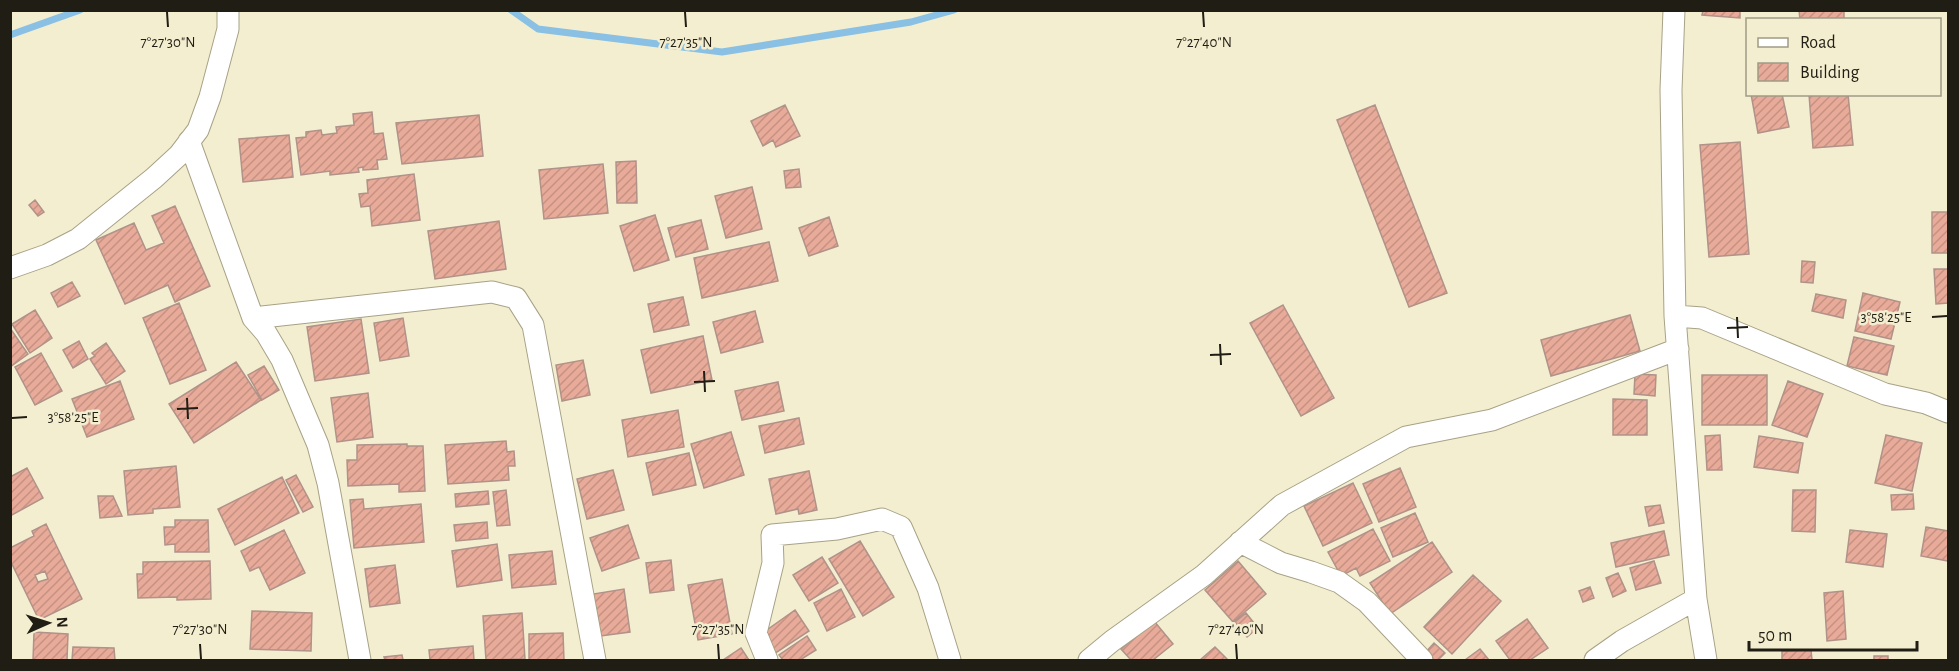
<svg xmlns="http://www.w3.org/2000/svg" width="1959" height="671" font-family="'Alegreya Sans',sans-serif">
<defs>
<pattern id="building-hatch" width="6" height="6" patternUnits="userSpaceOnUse" patternTransform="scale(1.5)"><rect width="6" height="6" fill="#e8aa99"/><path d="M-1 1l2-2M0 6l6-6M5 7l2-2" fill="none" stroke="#c79283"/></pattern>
</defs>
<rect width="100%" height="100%" fill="#f4eed1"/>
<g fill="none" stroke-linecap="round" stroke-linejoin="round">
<path stroke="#89c0e4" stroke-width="7" d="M511 10 538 29 722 52 911 22 954 10
M10 35 80 10"/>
</g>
<path fill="url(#building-hatch)" stroke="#b09289" stroke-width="1.5" fill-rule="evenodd" d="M1703 10H1740V18L1702 15Z
M1799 10H1844V20H1800Z
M1751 94H1782L1789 127 1758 133Z
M1809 94H1848L1853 145 1813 148Z
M785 105 800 136 776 147 773 140 763 146 751 121Z
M1375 105 1447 293 1409 307 1337 120Z
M372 112 374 134 383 133 387 159 377 160 378 169 363 170V167L358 168 359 172 330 175V171L301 175 296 138 306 137V132L321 130 322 135 337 133 336 127 354 125 353 114Z
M479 115 483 156 402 164 396 123Z
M289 135 293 177 243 182 239 139Z
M1740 142 1749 254 1709 257 1700 145Z
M636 161 637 203H617L616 162Z
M603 164 608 213 544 219 539 170Z
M799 169 801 187 786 188 784 171Z
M414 174 420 220 372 226 370 206 361 207 359 194 368 193 367 180Z
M752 187 762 229 726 238 715 196Z
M35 200 44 212 38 216 29 205Z
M175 206 210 286 175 302 168 285 125 304 96 240 134 223 146 250 164 243 152 216Z
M1932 212H1948V253H1932Z
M655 215 669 260 634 271 620 226Z
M829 217 838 246 809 256 799 228Z
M701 220 708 249 676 257 668 228Z
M499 221 506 269 435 279 428 231Z
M769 242 778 281 702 298 694 258Z
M1802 261 1815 262 1813 283 1801 282Z
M1934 269H1948V303L1936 304Z
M72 282 80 296 58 307 51 293Z
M1863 293 1900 302 1891 339 1855 331Z
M1816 294 1846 300 1843 318 1812 311Z
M683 297 689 325 654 332 648 304Z
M179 303 206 370 170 384 143 318Z
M1283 305 1334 398 1301 416 1250 323Z
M35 310 52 338 30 353 12 324Z
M755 311 763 342 721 353 713 322Z
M1630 315 1640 351 1551 376 1541 340Z
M403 318 409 356 380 361 374 323Z
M361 319 369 373 315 381 307 327Z
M10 328 28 354 10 367Z
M703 336 712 380 651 393 641 350Z
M1854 337 1894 346 1887 375 1847 366Z
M79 341 88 359 73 368 63 350Z
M106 343 125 371 106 384 90 359 95 356 92 353Z
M41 353 62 391 35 405 15 367Z
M583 360 590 395 562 401 556 365Z
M236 362 261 400 194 443 169 404Z
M264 366 279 390 262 400 248 375Z
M1635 374 1656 375 1655 396 1634 394Z
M1702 375H1767V425H1702Z
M120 381 134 419 87 437 72 399Z
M1788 381 1823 394 1807 437 1772 425Z
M778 382 784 411 742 420 735 391Z
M368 393 373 437 337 442 331 398Z
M1613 399 1647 400V435H1613Z
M678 410 684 447 628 457 622 420Z
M799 418 804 444 765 453 759 426Z
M731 432 744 475 704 488 691 444Z
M1720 435 1722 470H1707L1705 436Z
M1886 435 1922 443 1912 491 1875 483Z
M1759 436 1803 443 1798 473 1754 467Z
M506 441 507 452 514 451 515 466H508L509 480 448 484 445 445Z
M407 444V446H423L425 491 399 492V484L348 486 347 460H357V445Z
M689 453 696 485 653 495 646 463Z
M176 466 180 507 153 509V513L128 515 124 471Z
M27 468 43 498 10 516V477Z
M1400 468 1416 507 1379 522 1363 484Z
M613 470 624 510 587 519 577 479Z
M809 471 817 510 799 514 798 509 776 514 769 479Z
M296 475 313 507 303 512 286 480Z
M282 477 299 513 235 545 218 509Z
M1353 483 1372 523 1323 546 1304 506Z
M506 490 510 525 497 526 493 492Z
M1793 490H1816L1815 532 1792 531Z
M488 491 489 504 456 507 455 494Z
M1913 494 1914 509 1892 510 1891 495Z
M98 496H113L122 516 100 518Z
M363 499 364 509 421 504 424 542 354 548 350 500Z
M1660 505 1664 523 1649 526 1645 507Z
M1415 513 1428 542 1393 557 1381 528Z
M175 520H208L209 552H175V544L165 545 164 527H175Z
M487 522 488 538 456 541 454 525Z
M46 524 82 599 39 620 10 560V548L34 536 32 531ZM45 571 48 579 38 582 35 575Z
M628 525 639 558 602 571 590 538Z
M1926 527 1948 531V561L1921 556Z
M1373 529 1390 561 1360 576 1356 568 1341 576 1328 552Z
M284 530 305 573 270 590 259 567 250 571 241 551Z
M1850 530 1887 534 1883 567 1846 562Z
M1664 531 1669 555 1616 567 1611 543Z
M860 541 894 597 863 616 829 559Z
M1432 542 1452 572 1390 614 1370 583Z
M497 544 502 580 457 587 452 551Z
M552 551 556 584 512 588 509 555Z
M822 557 838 583 809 601 793 575Z
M671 560 674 590 650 593 646 563Z
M210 561 211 599 177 600V597L138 598 137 574H143V562Z
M1238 561 1266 594 1233 622 1205 590Z
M1654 561 1661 583 1636 590 1630 568Z
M395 565 400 603 370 607 365 569Z
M1618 573 1626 591 1613 597 1606 578Z
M1473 575 1501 601 1452 654 1424 627Z
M722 579 732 634 698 640 688 585Z
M1590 587 1594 598 1583 602 1579 591Z
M624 589 630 632 593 637 587 595Z
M841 589 855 617 827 631 814 603Z
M1843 591 1846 639 1827 641 1824 593Z
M795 610 809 631 774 654 761 634Z
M252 611 312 613 311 651 250 649Z
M522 613 525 659 486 660 483 616Z
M1246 613 1258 628 1247 637 1235 622Z
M1527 619 1548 648 1530 660H1510L1496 641Z
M1154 621 1173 644 1153 660H1131L1121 649Z
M34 632 68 634 67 660H33Z
M563 633 564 660H529V634Z
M807 636 816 650 800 660H783L779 655Z
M1434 643 1445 653 1438 660H1434L1425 653Z
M473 646 474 660H430L429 650Z
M73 647 114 648 115 660H72Z
M1215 647 1228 660H1200Z
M741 648 749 660H723Z
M1480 649 1489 660H1465Z
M1811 650 1812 660H1782V651Z
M402 655 403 660H385L384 657Z
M1874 656H1888V660H1874Z"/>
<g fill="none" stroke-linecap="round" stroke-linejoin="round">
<g stroke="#a7a286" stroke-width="23">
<path id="minor" d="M1674 10 1671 90 1675 316 1696 599 1706 660
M189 141 253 318 266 333 282 360 318 445 328 483 360 660
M10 268 47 255 78 239 154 178 179 155 198 130 210 97 228 29V10
M1675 316 1702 318 1885 394 1926 403 1948 412
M253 318 492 292 516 298 533 325 595 660
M1240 542 1281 563 1311 572 1339 582 1367 602 1422 660
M767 660 756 633 773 563 772 535 837 529 882 519 901 527 928 588 950 660
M1089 660 1112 641 1204 575 1282 505 1406 437 1492 420 1678 349
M1595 660 1622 641 1696 599"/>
</g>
<use href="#minor" stroke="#fff" stroke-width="21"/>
</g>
<path fill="none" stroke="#201e14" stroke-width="2" d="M167 12 168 27M685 12 686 27M1203 12 1204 27M1737 317 1738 338M1932 317 1947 316M1727 328 1748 327M1220 344 1221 365M1210 355 1231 354M704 371 705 392M694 382 715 381M187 398 188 419M177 409 198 408M12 418 27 417M200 644 201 659M718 644 719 659M1236 644 1237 659"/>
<g font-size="15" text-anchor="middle" fill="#201e14" stroke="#f4eed1" stroke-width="5" stroke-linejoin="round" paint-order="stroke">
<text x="168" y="47">7°27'30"N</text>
<text x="686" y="47">7°27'35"N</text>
<text x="1204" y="47">7°27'40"N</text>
<text x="1886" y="322">3°58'25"E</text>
<text x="73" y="422">3°58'25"E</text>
<text x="200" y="634">7°27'30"N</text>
<text x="718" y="634">7°27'35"N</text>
<text x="1236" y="634">7°27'40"N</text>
</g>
<rect width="1959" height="671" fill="none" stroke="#201e14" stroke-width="24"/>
<rect x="1746" y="18" width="195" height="78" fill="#f4eed1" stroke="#9f9b85" stroke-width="1.5"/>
<rect x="1758" y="38" width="30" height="9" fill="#ffffff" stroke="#9f9b85" stroke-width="1.5"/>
<text x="1800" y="48" font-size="18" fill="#201e14">Road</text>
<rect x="1758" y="63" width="30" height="18" fill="url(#building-hatch)" stroke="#9f9b85" stroke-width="1.5"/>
<text x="1800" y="78" font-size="18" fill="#201e14">Building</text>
<g transform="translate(48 623) rotate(87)" stroke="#f4eed1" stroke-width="4.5" paint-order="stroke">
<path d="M0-4.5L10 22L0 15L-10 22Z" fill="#201e14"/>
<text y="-9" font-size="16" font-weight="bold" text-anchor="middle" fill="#201e14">N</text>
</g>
<path d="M1749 641v9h168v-9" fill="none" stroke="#201e14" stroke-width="3"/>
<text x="1758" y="641" font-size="18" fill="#201e14" stroke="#f4eed1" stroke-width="4.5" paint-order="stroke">50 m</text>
</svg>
